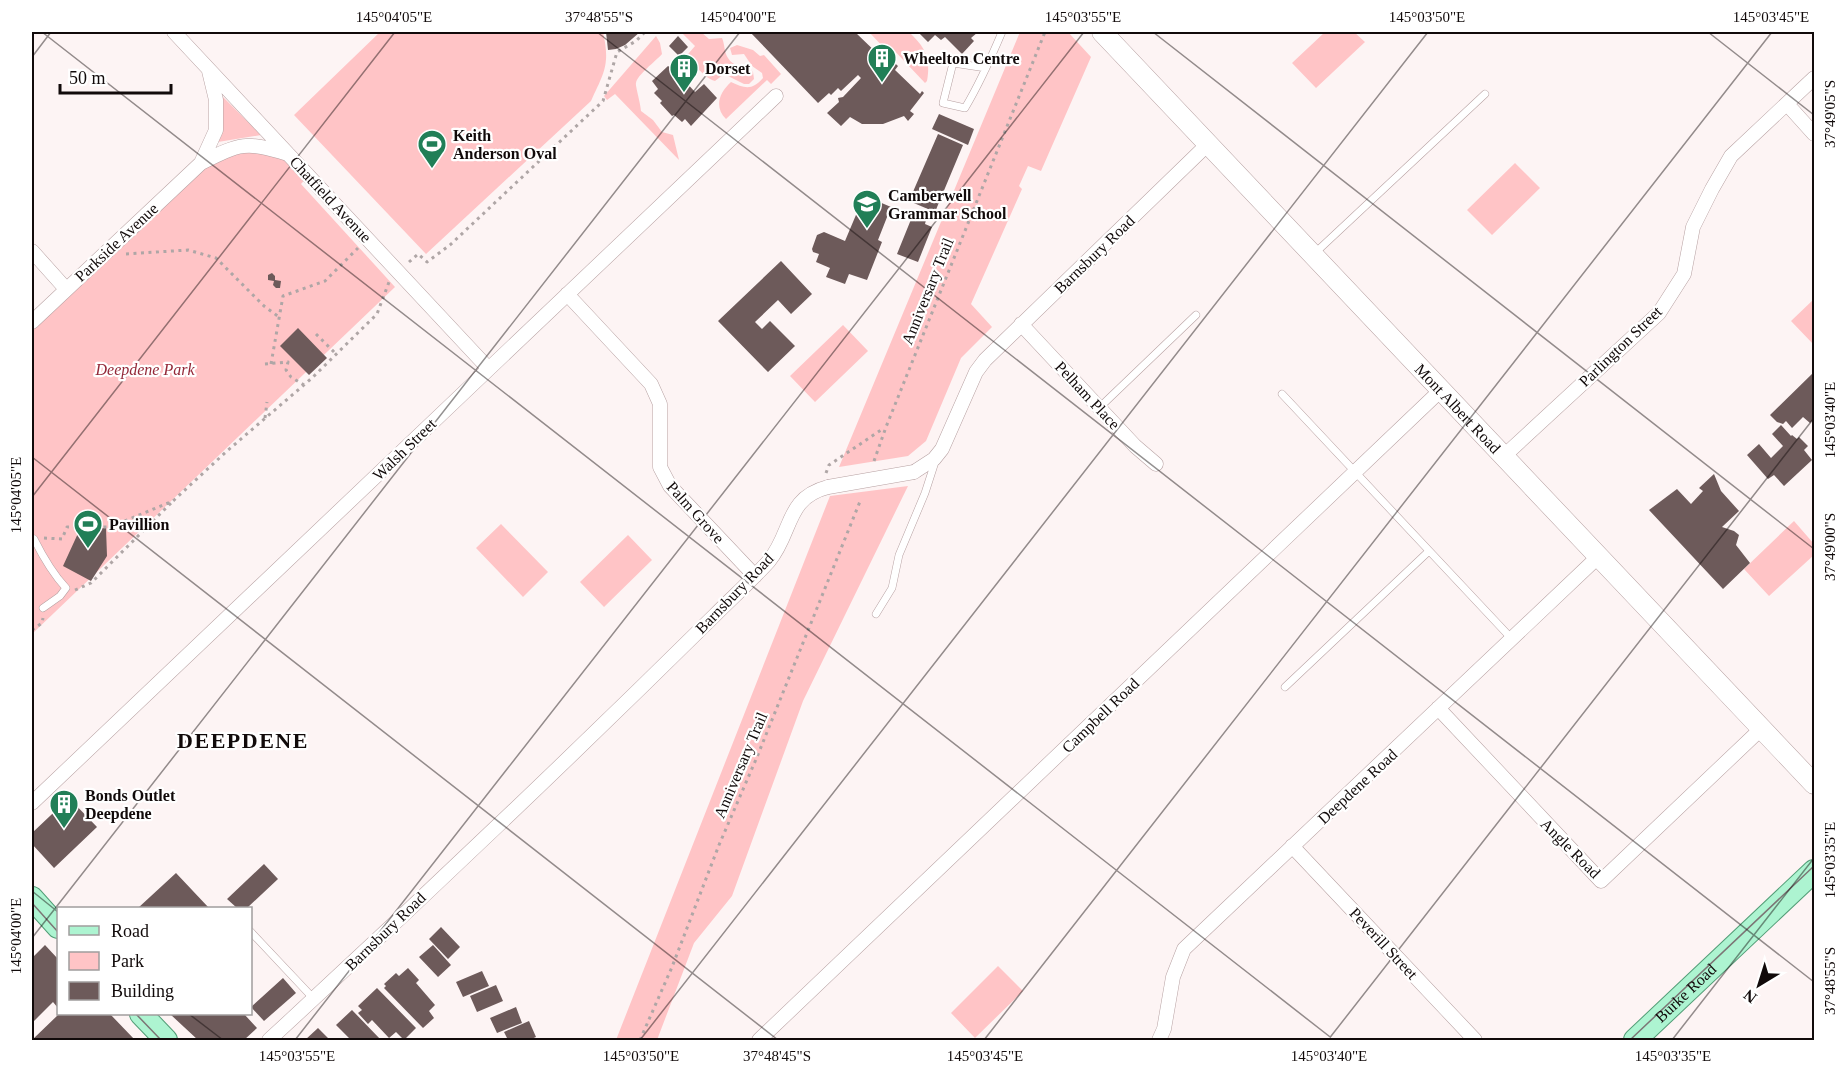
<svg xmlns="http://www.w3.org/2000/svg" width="1846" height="1072" font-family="'Times New Roman',serif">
<rect width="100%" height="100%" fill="#fdf4f4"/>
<path fill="#ffc4c6" d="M380 32H603C610 64 605 71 591 101L426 254 294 115Z
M681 32H701L709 39 722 38C725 45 724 52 728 58 733 67 745 66 753 72L754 79 749 84H744L724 74 715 81C702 77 703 68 687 65L683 60 695 46Z
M869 32H909C925 47 931 58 927 81L925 83 890 46 886 50Z
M1020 32H1068L1091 57 1041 171 1028 166 1019 186 1022 189 971 304 992 327 961 358 926 441 908 456 839 467Z
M1325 32H1354L1365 42 1316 88 1292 63Z
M656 36 660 43 662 54C656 61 637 75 636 83 635 85 641 105 641 111L653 120 662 132 673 135 679 160 615 94 607 100 604 96Z
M737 45 753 50 760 56 764 55 781 74 771 84 767 80 726 119C714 107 719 93 731 82 744 88 752 91 763 78L762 73 752 66 744 54 732 55 730 48Z
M222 96 261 135 218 142 223 127Z
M233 147 290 155 309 175 301 184 395 287 32 634V322L201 163Z
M1515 163 1540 188 1492 235 1467 210Z
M1814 299V345L1791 321Z
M843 325 868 351 815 402 790 376Z
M908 486 803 701 732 896 694 943 657 1040H616L830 496Z
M1794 521 1814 544V555L1769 596 1744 569Z
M501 524 548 572 523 597 476 548Z
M628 535 652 560 604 607 580 582Z
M998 966 1023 991 975 1038 951 1013Z"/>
<path fill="#6d5a5a" d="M606 32H640L625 45 616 49 608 50Z
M750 32H858L856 33 881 57 885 54 898 66 895 70 920 94 922 91 924 93 910 111 914 114 908 121 904 116 883 124H862L850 117 841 126 827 113 839 102 838 98 843 97 861 78 858 75 841 91 838 88 831 95 829 93 818 103Z
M918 32H978L971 38 974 41 962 54 945 37 941 40 935 35 928 42Z
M678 36 688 47 679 56 669 46Z
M679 63 689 73 683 79 695 92 704 84 717 98 691 126 685 119 682 122 674 115 672 116 660 103 662 101 654 93 658 89 652 81 668 66 673 69Z
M939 114 974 129 968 145 932 129Z
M938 134 963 145 935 212 909 201Z
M870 198 891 207 878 240 882 242 867 280 849 274 845 284 826 277 830 268 816 262 819 254 813 252 812 249 817 235 824 232 845 241 861 203 867 206Z
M912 217 917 219 918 217 926 220 925 224 932 227 918 262 897 254Z
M781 261 812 294 791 314 778 300 755 322 762 329 770 321 795 346 768 372 718 321Z
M272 273 275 276V280L281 281 280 288H276L273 285 274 281 268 280V275Z
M298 328 327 358 309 375 280 346Z
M1814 372V419L1810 423 1803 417 1792 428 1786 421 1783 424 1777 422 1770 415Z
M1781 425 1791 436 1792 435 1797 439 1799 437 1808 446 1804 450 1812 460 1784 486 1774 475 1768 479 1747 455 1759 444 1771 458 1783 446 1772 434Z
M1714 474 1721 491 1739 511 1722 527 1734 531 1739 535 1736 545 1750 563 1723 589 1649 510 1677 489 1691 504 1703 491 1699 488Z
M106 528 107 556 91 581 63 566 80 529Z
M69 798 97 827 54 868 32 844V833Z
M264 864 278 879 247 908H237L227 899Z
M176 873 209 908H138Z
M441 927 460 947 448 959 429 939Z
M45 945 58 959V1008L53 1002 32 1023V958Z
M433 945 451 965 438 977 419 957Z
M408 968 419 980 416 983 435 1005 429 1011 434 1018 423 1028 384 988 386 986 384 984 396 973 399 976Z
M482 971 489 986 463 997 456 982Z
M283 978 296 993 264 1021 251 1007Z
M496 985 503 1001 477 1012 470 996Z
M377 988 416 1028 404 1040 396 1032 389 1038 372 1020 368 1024 358 1013 362 1010 358 1006Z
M516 1007 522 1023 497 1033 490 1018Z
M352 1010 381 1040H351L336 1025Z
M59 1014H110L135 1040H32Z
M170 1014H247L245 1015 257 1028 244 1040H198Z
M529 1021 536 1037 529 1040H508L504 1032Z
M318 1028 330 1040H305Z"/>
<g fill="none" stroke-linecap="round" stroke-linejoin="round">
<g stroke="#b7a1a2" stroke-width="8">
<path id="service" d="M986 68 953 63 943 103 965 108C980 83 991 58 1002 32
M1315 253 1485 94
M1282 394 1512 639
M1100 407 1196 315
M32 538 34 539C43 557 52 573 66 588L60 596 43 608
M876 614 892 588 899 555 925 493 936 459
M1285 687 1429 551
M250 931 314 999"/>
</g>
<g stroke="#b7a1a2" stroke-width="15">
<path id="minor" d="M174 32 488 368
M209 71 216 100V130L201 163C241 143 245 141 288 154
M1787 104 1814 134
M32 251 66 289
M567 294 651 384 660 404V467L670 486 755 576
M32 322 201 163
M1021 324 1135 446 1156 464
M1504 456 1659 313 1684 274 1693 227 1712 189 1731 156 1814 78
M914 472 934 459 942 449 976 372 985 360 1208 144
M1438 708 1601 881 1762 728
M32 803 776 96
M1292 846 1475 1040
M269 1040C420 901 569 759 715 615 733 597 752 580 769 561 793 532 785 498 828 487
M759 1040 1441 390
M1159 1040 1164 1029 1173 977 1184 949 1599 556"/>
</g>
<g stroke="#b7a1a2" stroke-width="21">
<g id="secondary">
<path id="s1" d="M1102 32 1814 784"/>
</g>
</g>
<g stroke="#539d77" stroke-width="24">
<g id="primary">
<path d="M32 898 58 927"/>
<path d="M141 1014 166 1040"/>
<path id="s2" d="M1635 1040 1814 871"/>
</g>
</g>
<path stroke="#afa6a6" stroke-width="3" stroke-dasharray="3 4.5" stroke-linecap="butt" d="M126 254 188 250 216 258 264 306 279 317
M409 262 418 254 427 262 450 245 603 101 617 52 636 41 645 32
M316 334 336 354
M265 364 288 362 286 370 291 377 304 385
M271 364 283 296 325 281 358 248
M265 418 267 402
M874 461 886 427 1045 32
M826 473 829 465 884 428
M44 538 62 539 67 527H110L173 501 227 451 312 378 377 314 389 282
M75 590 91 583 171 503
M32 630 42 623 43 618
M640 1040 672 967 719 845 757 757 861 499"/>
<use href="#service" stroke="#fff" stroke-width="7"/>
<use href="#minor" stroke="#fff" stroke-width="14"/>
<use href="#secondary" stroke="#fff" stroke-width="20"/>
<use href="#primary" stroke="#adf4d1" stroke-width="22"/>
<path stroke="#7c7575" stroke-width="1.5" d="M32 903 58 932
M136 1014 161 1040
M1630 1040 1814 866"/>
<g stroke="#b7a1a2" stroke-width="15" stroke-linecap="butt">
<path id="minor-bridge" d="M828 487 914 472"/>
</g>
<use href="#minor-bridge" stroke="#fff" stroke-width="14"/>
</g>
<path fill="none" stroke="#110a0a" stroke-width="1.5" stroke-opacity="0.45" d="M42 32 1334 1040M597 32 1814 982M1153 32 1814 549M1708 32 1814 115M32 57 51 32M32 457 778 1040M32 497 395 32M32 891 58 912M32 938 740 32M189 1014 223 1040M295 1040 1084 32M640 1040 1428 32M984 1040 1772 32M1328 1040 1814 418M1672 1040 1814 858"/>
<defs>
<g id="building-pin" transform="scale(1.5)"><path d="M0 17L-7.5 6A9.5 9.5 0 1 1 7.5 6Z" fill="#217f57" stroke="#fff"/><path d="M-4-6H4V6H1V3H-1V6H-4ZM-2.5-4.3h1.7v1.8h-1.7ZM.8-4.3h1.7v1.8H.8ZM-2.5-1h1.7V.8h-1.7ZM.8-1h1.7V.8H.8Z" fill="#fff"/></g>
<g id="stadium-pin" transform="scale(1.5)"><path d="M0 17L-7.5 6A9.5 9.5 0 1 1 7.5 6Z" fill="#217f57" stroke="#fff"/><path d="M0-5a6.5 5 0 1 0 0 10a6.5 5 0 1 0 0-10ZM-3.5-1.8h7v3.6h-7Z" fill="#fff"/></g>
<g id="school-pin" transform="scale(1.5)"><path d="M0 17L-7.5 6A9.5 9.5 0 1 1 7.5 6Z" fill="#217f57" stroke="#fff"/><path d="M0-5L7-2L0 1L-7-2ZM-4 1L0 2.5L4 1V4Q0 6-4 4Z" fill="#fff"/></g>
</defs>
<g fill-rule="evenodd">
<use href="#building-pin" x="882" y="58"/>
<use href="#building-pin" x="684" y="68"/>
<use href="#stadium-pin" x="432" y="144"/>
<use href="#school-pin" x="867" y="204"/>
<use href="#stadium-pin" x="88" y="524"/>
<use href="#building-pin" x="64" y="804"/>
</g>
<g text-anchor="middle" stroke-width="4.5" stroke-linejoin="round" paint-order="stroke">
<g font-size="16" font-weight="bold" fill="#110a0a" stroke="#fff" text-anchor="start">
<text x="903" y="64">Wheelton Centre</text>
<text x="705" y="74">Dorset</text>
<text x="453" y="141">Keith<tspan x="453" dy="18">Anderson Oval</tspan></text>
<text x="888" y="201">Camberwell<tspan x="888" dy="18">Grammar School</tspan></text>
<text x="109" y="530">Pavillion</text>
<text x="85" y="801">Bonds Outlet<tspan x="85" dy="18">Deepdene</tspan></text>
</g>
<g font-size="16" fill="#110a0a" stroke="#fff">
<text transform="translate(331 199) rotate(47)" y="6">Chatfield Avenue</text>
<text transform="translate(116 242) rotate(-43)" y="6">Parkside Avenue</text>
<text transform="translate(1094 254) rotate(-44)" y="6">Barnsbury Road</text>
<text transform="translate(927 291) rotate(-68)" y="6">Anniversary Trail</text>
<text transform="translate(1620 346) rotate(-44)" y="6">Parlington Street</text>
<text transform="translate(1088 395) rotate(47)" y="6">Pelham Place</text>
<text dy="6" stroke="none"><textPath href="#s1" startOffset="518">Mont Albert Road</textPath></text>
<text transform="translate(404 449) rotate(-44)" y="6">Walsh Street</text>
<text transform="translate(696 512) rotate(48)" y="6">Palm Grove</text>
<text transform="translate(734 593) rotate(-46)" y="6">Barnsbury Road</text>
<text transform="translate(1100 715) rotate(-44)" y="6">Campbell Road</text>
<text transform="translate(740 765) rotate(-67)" y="6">Anniversary Trail</text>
<text transform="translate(1357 786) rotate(-43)" y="6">Deepdene Road</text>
<text transform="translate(1571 848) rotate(45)" y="6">Angle Road</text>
<text transform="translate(385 931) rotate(-44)" y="6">Barnsbury Road</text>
<text transform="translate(1384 943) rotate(47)" y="6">Peverill Street</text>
<text dy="6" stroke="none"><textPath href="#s2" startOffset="69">Burke Road</textPath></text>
</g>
<g font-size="16" font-style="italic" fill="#932838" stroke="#fff">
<text x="145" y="375">Deepdene Park</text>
</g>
<g font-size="22" font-weight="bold" letter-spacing="1.5" fill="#110a0a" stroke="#fff">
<text x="243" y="748">DEEPDENE</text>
</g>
</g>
<rect width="1846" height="1072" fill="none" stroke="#ffffff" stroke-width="66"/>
<rect x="57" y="907" width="195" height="108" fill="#ffffff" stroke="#a09d9d" stroke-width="1.5"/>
<rect x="69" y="926" width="30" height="9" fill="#adf4d1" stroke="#a09d9d" stroke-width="1.5"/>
<text x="111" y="937" font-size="18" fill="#110a0a">Road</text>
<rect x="69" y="952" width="30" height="18" fill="#ffc4c6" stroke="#a09d9d" stroke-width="1.5"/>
<text x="111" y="967" font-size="18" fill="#110a0a">Park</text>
<rect x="69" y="982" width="30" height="18" fill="#6d5a5a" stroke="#a09d9d" stroke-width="1.5"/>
<text x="111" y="997" font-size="18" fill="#110a0a">Building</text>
<g transform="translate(1759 985) rotate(218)" stroke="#ffffff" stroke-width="4.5" paint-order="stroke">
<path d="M0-4.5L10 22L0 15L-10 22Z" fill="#110a0a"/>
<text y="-9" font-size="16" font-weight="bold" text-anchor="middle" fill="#110a0a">N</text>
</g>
<path d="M60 84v9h111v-9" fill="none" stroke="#110a0a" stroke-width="3"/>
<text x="69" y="84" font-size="18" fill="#110a0a" stroke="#ffffff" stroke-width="4.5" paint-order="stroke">50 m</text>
<rect x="33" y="33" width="1780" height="1006" fill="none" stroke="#110a0a" stroke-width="2"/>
<g font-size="15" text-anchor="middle" fill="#110a0a">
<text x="394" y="22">145°04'05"E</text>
<text x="599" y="22">37°48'55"S</text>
<text x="738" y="22">145°04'00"E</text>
<text x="1083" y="22">145°03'55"E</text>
<text x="1427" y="22">145°03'50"E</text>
<text x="1771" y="22">145°03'45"E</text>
<text transform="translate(1830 114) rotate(-90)" y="5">37°49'05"S</text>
<text transform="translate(1830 420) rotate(-90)" y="5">145°03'40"E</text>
<text transform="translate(16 495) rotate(-90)" y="5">145°04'05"E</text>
<text transform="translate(1830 547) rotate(-90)" y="5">37°49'00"S</text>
<text transform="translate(1830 860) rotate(-90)" y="5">145°03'35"E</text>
<text transform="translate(16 936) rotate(-90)" y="5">145°04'00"E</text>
<text transform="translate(1830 981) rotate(-90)" y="5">37°48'55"S</text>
<text x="297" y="1061">145°03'55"E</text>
<text x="641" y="1061">145°03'50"E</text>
<text x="777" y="1061">37°48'45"S</text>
<text x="985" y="1061">145°03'45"E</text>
<text x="1329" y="1061">145°03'40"E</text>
<text x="1673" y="1061">145°03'35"E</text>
</g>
</svg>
